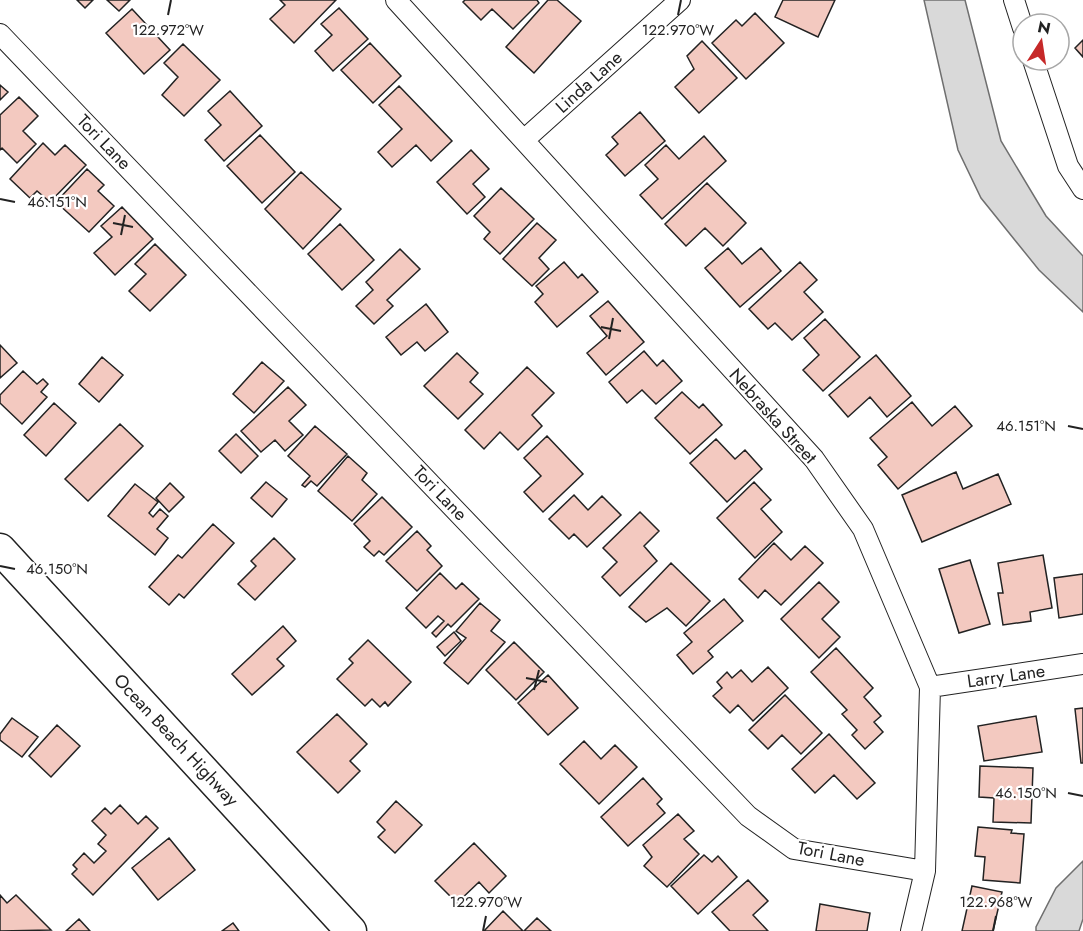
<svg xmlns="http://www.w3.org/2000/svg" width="1083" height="931" font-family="Jost,sans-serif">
<rect width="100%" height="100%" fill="#fff"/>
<path fill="#d9d9d9" stroke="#6f6f6f" stroke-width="1.5" d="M924 0H965L1001 141 1046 216 1083 256V312L1039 270 981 198 958 150Z
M1083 861V919L1079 931H1036V927L1056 888Z"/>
<path fill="#f3c9c0" stroke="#222" stroke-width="1.5" d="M77 0H93L85 8Z
M107 0H130L119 11Z
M280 0H336L294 43 270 19 285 5Z
M465 0H537L539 3 513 29 492 9 481 20 463 2Z
M548 0H557L581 21 534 73 506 47Z
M783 0H835L818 37 775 17Z
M339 8 368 39 333 71 315 51 332 35 321 24Z
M132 9 170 50 144 74 106 33Z
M755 13 784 43 746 79 712 43 736 20 742 26Z
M1083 40V57L1075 48Z
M702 41 737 78 699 113 675 87 694 69 687 56Z
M370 43 401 76 373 103 341 70Z
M183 44 220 80 184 116 162 95 178 77 164 63Z
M0 85 8 92 0 100Z
M399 86 452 141 431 161 416 145 392 167 378 152 402 129 379 105Z
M230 91 262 126 224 161 205 140 221 125 208 111Z
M19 97 38 116 23 131 36 144 17 163 2 148 0 150V115Z
M640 112 665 141 625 176 606 155 618 144 612 137Z
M260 135 295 172 262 203 227 166Z
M704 136 726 161 662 219 640 195 658 179 645 165 666 145 679 159Z
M43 143 55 155 65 145 86 165 50 202 37 191 30 198 10 179Z
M471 150 489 169 473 184 485 197 467 214 437 182Z
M87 169 104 185 98 191 114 206 89 232 56 202Z
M301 172 341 209 303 249 265 209Z
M707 183 746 223 723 246 705 228 686 246 665 224Z
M501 188 534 219 500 254 484 239 490 232 474 216Z
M122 207 153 239 115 275 94 253 112 237 101 226Z
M537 223 556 240 539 258 549 269 532 286 503 259Z
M340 224 374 260 342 290 308 254Z
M155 244 186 275 150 311 129 291 146 274 135 264Z
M728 248 742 264 761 248 781 271 740 307 705 268Z
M400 249 420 269 387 300 393 306 374 324 356 306 373 290 366 282Z
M564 262 578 278 582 274 598 292 557 327 535 302 543 294 536 286Z
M800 262 817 280 804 292 823 312 792 340 775 323 768 329 749 309Z
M608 301 644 342 606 375 587 353 607 336 590 316Z
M426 304 448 332 425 351 417 342 401 355 386 337Z
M825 319 860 357 823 391 803 370 819 355 804 338Z
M0 345 17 363 0 378Z
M644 351 657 366 663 360 682 381 656 404 642 390 627 403 609 382Z
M457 353 478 373 470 382 483 394 458 419 424 386Z
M876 355 911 396 887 417 870 397 848 417 829 395Z
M102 357 123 375 99 402 79 384Z
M262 362 284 381 254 413 233 394Z
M527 367 554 393 532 415 542 426 518 450 500 432 484 449 465 430Z
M23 371 37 384 43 379 48 384 41 392 47 397 22 424 0 403V395Z
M288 387 306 405 289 421 303 435 285 451 275 440 261 452 241 431Z
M682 392 699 408 703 404 722 425 690 454 655 418Z
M912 402 932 426 955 406 972 426 898 489 878 465 887 457 870 438Z
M54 403 76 423 46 456 24 435Z
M120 424 143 446 88 501 65 479Z
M315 426 347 454 317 486 311 481 305 487 302 485 310 476 288 456Z
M236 434 258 456 241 473 219 451Z
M547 436 583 474 543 512 524 492 541 476 524 458Z
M716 439 735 459 745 450 762 469 727 502 690 463Z
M348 456 367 473 362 480 377 494 352 521 318 491Z
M956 472 963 489 998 474 1011 504 922 542 902 495Z
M266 482 287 499 272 517 251 498Z
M754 482 771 500 761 509 782 532 755 558 717 518Z
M170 483 184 497 169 512 156 498Z
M135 484 158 502 149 513 153 517 160 509 168 516 157 529 168 538 155 555 108 516Z
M574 495 588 510 602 496 621 515 587 547 574 534 569 539 549 519Z
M382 497 412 527 384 555 379 551 374 556 364 547 370 541 354 524Z
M640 512 659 531 644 546 657 561 620 596 602 577 617 562 603 548Z
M213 524 234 543 184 598 179 594 169 605 149 587 178 555 182 558Z
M417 531 431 546 427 550 442 566 417 591 386 561Z
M274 538 295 559 255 600 238 584 256 566 251 561Z
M774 543 791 560 805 546 823 563 781 605 765 590 758 598 739 579Z
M1043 555 1052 608 1030 612 1031 621 1003 625 998 593H1003L998 563Z
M970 560 990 624 959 633 939 569Z
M671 563 710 601 686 626 667 608 646 622 629 607Z
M440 573 456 589 462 583 479 599 451 627 448 624 436 637 432 633 444 621 438 616 426 628 406 608Z
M1083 574V614L1059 618 1054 578Z
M819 582 839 602 822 619 840 637 819 658 781 619Z
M724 599 743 621 708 651 713 657 693 674 677 655 692 642 684 633Z
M480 603 500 620 491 631 505 642 468 684 444 663 466 638 456 631Z
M283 626 296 641 277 659 284 666 252 695 232 674Z
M454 632 461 641 445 656 437 647Z
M368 640 411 682 388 706 385 702 380 707 372 699 365 706 337 679 353 663 349 659Z
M514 642 544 672 516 700 486 670Z
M836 648 873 688 864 697 881 716 874 722 883 732 865 749 852 735 857 730 842 714 847 710 811 672Z
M768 667 788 688 753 721 738 705 730 713 713 696 722 688 717 682 727 672 732 678 741 670 752 682Z
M548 675 578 708 548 735 518 703Z
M785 695 822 733 801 754 782 735 768 749 749 730Z
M1083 708V763H1081L1075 709Z
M337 714 367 744 350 761 360 771 338 793 297 752Z
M1036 716 1042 752 984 761 978 726Z
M12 718 38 737 22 757 0 740V734Z
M57 725 80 746 51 777 29 756Z
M829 734 875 783 857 799 834 775 815 793 792 769Z
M584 741 601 759 615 745 637 767 599 804 560 764Z
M980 766 1033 768 1031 823 993 822 994 798 979 797Z
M643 778 662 799 657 804 665 813 628 846 601 817Z
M396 801 422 825 395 853 378 837 385 830 377 822Z
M120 805 138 824 146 816 158 828 93 895 72 874 77 869 73 865 84 853 94 863 106 851 98 844 106 835 92 821 105 808 111 814Z
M678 814 694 831 684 839 699 854 667 887 644 866 652 857 643 845Z
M978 827 1012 830 1011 833 1024 834 1020 883 983 880 985 857 975 856Z
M169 838 195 870 158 900 132 868Z
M474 843 506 876 489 893 479 882 457 903 435 881Z
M704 855 712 862 718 856 737 877 698 914 671 886Z
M748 880 768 901 753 915 768 931H730L712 912Z
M972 886 1002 892 993 931H962Z
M0 895 7 903 16 895 51 930 0 931Z
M820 904 870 913 867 931H816Z
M503 911 523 931H484Z
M537 918 551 931H524Z
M79 919 90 931H66Z
M233 923 239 931H222Z"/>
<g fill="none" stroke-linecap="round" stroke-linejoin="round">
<g stroke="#222" stroke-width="22">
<path id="street" d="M396 0 814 459 863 529 930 687 925 871 911 931
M1014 0 1023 28
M0 34 748 816 794 849 925 871
M1033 60 1068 166 1083 189
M524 140 680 0
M930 687 1083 664"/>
</g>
<g stroke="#222" stroke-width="33">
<path id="primary" d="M0 549 351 931"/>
</g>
<use href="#street" stroke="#fff" stroke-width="20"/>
<use href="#primary" stroke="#fff" stroke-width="30"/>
</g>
<path fill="none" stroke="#222" stroke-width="2" d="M168 15 171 0M678 15 681 0M0 199 15 202M113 223 133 227M121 235 125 215M601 327 621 331M609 339 613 318M1068 426 1083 429M0 566 15 569M526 678 547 682M534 690 539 670M1068 793 1083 796M483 931 486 916M993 931 996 916"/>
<g text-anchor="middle" stroke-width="4.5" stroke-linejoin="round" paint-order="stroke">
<g font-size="18" fill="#222" stroke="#fff">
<text transform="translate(589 82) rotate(-42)" y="6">Linda Lane</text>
<text transform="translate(104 142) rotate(46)" y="6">Tori Lane</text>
<text transform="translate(773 416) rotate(48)" y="6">Nebraska Street</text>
<text transform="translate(440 493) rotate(46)" y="6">Tori Lane</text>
<text transform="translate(1006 676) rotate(-8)" y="6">Larry Lane</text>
<text transform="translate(176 740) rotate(47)" y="6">Ocean Beach Highway</text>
<text transform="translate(831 854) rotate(11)" y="6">Tori Lane</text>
</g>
</g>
<g font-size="15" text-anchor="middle" fill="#222" stroke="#fff" stroke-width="4.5" stroke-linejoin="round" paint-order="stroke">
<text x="168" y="35">122.972°W</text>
<text x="678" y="35">122.970°W</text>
<text x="57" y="207">46.151°N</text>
<text x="1026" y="431">46.151°N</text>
<text x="57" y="574">46.150°N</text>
<text x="1026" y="798">46.150°N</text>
<text x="486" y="907">122.970°W</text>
<text x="996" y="907">122.968°W</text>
</g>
<g transform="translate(1041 42) rotate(12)"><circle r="28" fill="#ffffff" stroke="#a7a7a7" stroke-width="1.5"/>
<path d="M0-4.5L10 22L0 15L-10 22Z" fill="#c62828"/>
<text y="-9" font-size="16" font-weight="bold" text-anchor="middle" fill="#222222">N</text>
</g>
</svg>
